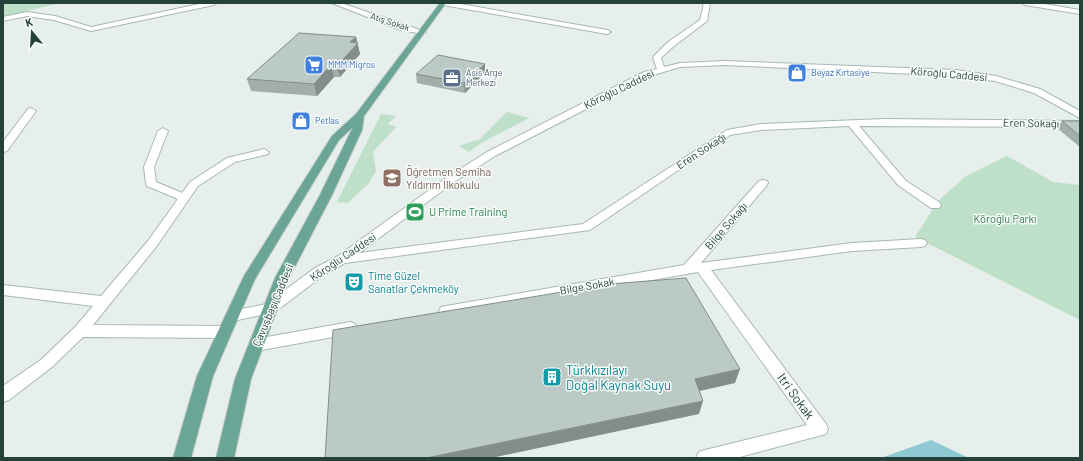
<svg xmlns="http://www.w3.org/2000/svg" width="1083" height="461" font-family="Barlow,sans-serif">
<rect width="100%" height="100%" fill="#e6efeb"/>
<path fill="#bfe0c8" d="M3 3H60L3 17Z
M507 112 529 118 483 142 469 152 459 146 480 139Z
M381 114 396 116 388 124 396 127 373 152 376 171 369 183 348 203 337 202Z
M1007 156 1053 182 1080 185V320L915 237 938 201 966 176Z"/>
<path fill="#8ec9d4" d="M931 440 969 458H881Z"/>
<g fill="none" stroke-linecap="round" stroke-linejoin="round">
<g stroke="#a8b8b2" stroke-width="2">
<path id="minor" d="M204 3H217L214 5 91 31 54 20 27 16 3 21V17L27 12 55 16 91 27Z
M332 3H341L426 32 422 34 398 29Z
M440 3H455L607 30 611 32 607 34 443 5Z
M704 3H710L707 21 674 46 661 58 664 67 680 63 725 61 957 70 996 76 1040 89 1080 111V118L1034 93 995 81 957 76 725 65 680 67 650 76 495 156 454 182 359 253 583 224 727 130 761 124 884 119 1080 121V127L859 126 906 181 939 202 941 205 939 208H931L898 185 849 126 761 130 730 135 590 230 345 263 325 274 275 312 233 321 228 320 226 316 228 312 266 304 315 268 338 256 446 178 487 152 644 72 657 69 653 58 654 56 668 42 700 20Z
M1022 3H1038L1080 10V14L1025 5Z
M31 108 36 111 7 151 3 152V142L28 109Z
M163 128 168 131 154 167 156 182 182 193 190 182 227 158 264 149 269 152 268 154 235 162 198 186 156 247 93 325 225 326 230 328 232 332 230 336 225 338 83 337 52 367 9 400 3 402V386L42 359 75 327 93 306 3 295V285L101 296 148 241 178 199 147 186 146 184 144 167 158 131Z
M763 180 767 181 768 183 767 185 701 263 852 243 921 239 925 240 927 243 925 246 921 247 852 251 711 270 826 424 828 429 826 434 736 458H696L699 452 705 450 807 425 698 272 446 316 441 315 439 311 441 307 446 306 684 265 759 181Z
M350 322 355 324 357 328 355 332 350 334 256 351 251 349 249 345 251 341 256 339Z"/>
</g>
<g stroke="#c2cac8" stroke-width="2">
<path id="major" d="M440 3H446L364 116 362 130 332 195 289 278 251 379 234 458H216L235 379 275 278 320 195 353 127 339 140 255 279 213 376 191 458H173L197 376 244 276 332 136 356 114Z"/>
</g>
<use href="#minor" fill="#fff" fill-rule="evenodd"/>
<use href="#major" fill="#6aa596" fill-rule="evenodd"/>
</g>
<path fill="#a1aea9" d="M356 37 360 54 340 77H334L317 96 251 91 247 79Z
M485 64V73L465 93 417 83 416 74Z
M1062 121H1080V147L1057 128Z"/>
<path fill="#838d89" d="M356 37 360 54 340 77 337 66 350 42Z
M485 64V73L465 93 464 83Z
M331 65 334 77 317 96 314 84Z
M740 369 735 383 691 393 695 379Z
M703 401 699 414 491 458H426Z"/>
<path fill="#bbcac4" stroke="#838d89" d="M299 33 356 37 350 42 358 43 337 66 331 65 314 84 247 79Z
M438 55 485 64 464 83 416 74Z
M1062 121H1080V136Z
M686 278 740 369 695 379 703 401 426 458H325L333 330 610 284Z"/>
<defs>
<g id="supermarket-square" transform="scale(1)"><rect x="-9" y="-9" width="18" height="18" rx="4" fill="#3f7fe0" stroke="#f7fbf9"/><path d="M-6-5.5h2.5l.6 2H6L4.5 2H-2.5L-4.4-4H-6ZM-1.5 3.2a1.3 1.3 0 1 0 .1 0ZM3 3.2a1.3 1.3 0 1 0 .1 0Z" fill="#fff"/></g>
<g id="shop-square" transform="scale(1)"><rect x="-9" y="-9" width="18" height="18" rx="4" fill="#3f7fe0" stroke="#f7fbf9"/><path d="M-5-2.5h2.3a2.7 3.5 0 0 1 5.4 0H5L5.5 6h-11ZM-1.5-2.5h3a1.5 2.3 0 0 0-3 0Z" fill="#fff"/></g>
<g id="office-square" transform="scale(1)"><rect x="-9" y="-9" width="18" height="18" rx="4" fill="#5c6f8a" stroke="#f7fbf9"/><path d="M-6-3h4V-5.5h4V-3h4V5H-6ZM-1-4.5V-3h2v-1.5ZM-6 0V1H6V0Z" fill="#fff"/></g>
<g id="school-square" transform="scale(1)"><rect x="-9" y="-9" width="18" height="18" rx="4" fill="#8d6e63" stroke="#f7fbf9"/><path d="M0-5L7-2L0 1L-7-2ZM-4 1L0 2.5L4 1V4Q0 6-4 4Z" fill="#fff"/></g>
<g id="stadium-square" transform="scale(1)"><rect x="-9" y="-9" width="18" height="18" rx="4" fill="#2e9e5b" stroke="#f7fbf9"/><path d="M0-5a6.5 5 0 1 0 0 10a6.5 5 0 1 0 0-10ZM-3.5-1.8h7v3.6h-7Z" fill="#fff"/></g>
<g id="theatre-square" transform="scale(1)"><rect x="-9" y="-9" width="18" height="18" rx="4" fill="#0f9aa8" stroke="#f7fbf9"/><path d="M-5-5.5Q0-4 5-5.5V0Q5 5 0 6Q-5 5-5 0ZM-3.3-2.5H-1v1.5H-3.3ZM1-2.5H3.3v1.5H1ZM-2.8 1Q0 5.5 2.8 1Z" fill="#fff"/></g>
<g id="building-square" transform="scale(1)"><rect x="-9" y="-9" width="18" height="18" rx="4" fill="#0f9aa8" stroke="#f7fbf9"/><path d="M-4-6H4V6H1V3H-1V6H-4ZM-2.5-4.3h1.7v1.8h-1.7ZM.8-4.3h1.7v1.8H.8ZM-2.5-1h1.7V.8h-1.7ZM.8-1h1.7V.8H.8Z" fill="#fff"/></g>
</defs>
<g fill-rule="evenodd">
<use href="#supermarket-square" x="314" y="65"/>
<use href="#shop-square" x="797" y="73"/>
<use href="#office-square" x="452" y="78"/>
<use href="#shop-square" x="301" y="121"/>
<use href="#school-square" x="392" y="178"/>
<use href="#stadium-square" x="415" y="212"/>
<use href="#theatre-square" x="354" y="282"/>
<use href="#building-square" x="552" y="377"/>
</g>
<g text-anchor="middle" stroke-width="3" stroke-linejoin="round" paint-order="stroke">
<g font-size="9" fill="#24423a" stroke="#f7fbf9">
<text transform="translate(390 22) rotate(18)" y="3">Atış Sokak</text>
</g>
<g font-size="9" fill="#366cbe" stroke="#f7fbf9" text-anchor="start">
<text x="328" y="68">MMM Migros</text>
<text x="811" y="76">Beyaz Kırtasiye</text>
<text x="315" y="124">Petlas</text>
</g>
<g font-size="9" fill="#4e5e75" stroke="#f7fbf9" text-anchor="start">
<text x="466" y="76">Asis Arge<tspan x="466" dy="10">Merkezi</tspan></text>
</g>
<g font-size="11" fill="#24423a" stroke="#f7fbf9">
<text transform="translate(949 74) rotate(5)" y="4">Köroğlu Caddesi</text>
<text transform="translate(619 89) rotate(-26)" y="4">Köroğlu Caddesi</text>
<text transform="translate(1031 123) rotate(1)" y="4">Eren Sokağı</text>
<text transform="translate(701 151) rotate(-33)" y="4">Eren Sokağı</text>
<text transform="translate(726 226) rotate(-49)" y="4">Bilge Sokağı</text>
<text transform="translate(343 257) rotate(-34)" y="4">Köroğlu Caddesi</text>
<text transform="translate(587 286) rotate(-10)" y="4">Bilge Sokak</text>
<text transform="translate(273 305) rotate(-67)" y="4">Çavuşbaşı Caddesi</text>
</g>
<g font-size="11" fill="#785e54" stroke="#f7fbf9" text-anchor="start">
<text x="406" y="176">Öğretmen Semiha<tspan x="406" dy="13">Yıldırım İlkokulu</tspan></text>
</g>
<g font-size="11" fill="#27864d" stroke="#f7fbf9" text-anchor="start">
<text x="429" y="216">U Prime Training</text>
</g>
<g font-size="11" fill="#2d7a4b" stroke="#f7fbf9">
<text x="1005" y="223">Köroğlu Parkı</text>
</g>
<g font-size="11" fill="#0d838f" stroke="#f7fbf9" text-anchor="start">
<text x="368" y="280">Time Güzel<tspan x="368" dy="13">Sanatlar Çekmeköy</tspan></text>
</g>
<g font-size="13" fill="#0d838f" stroke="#f7fbf9" text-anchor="start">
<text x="566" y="375">Türkkızılayı<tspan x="566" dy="15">Doğal Kaynak Suyu</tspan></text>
</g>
<g font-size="13" fill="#24423a" stroke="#f7fbf9">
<text transform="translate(796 396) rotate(54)" y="5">Itri Sokak</text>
</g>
</g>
<rect width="1083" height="461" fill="none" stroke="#24423a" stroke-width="8"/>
<g transform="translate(32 32) rotate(342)" stroke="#f7fbf9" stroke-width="3" paint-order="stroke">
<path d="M0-3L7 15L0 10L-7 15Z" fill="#24423a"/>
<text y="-6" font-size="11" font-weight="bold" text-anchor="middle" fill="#24423a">K</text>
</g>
</svg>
